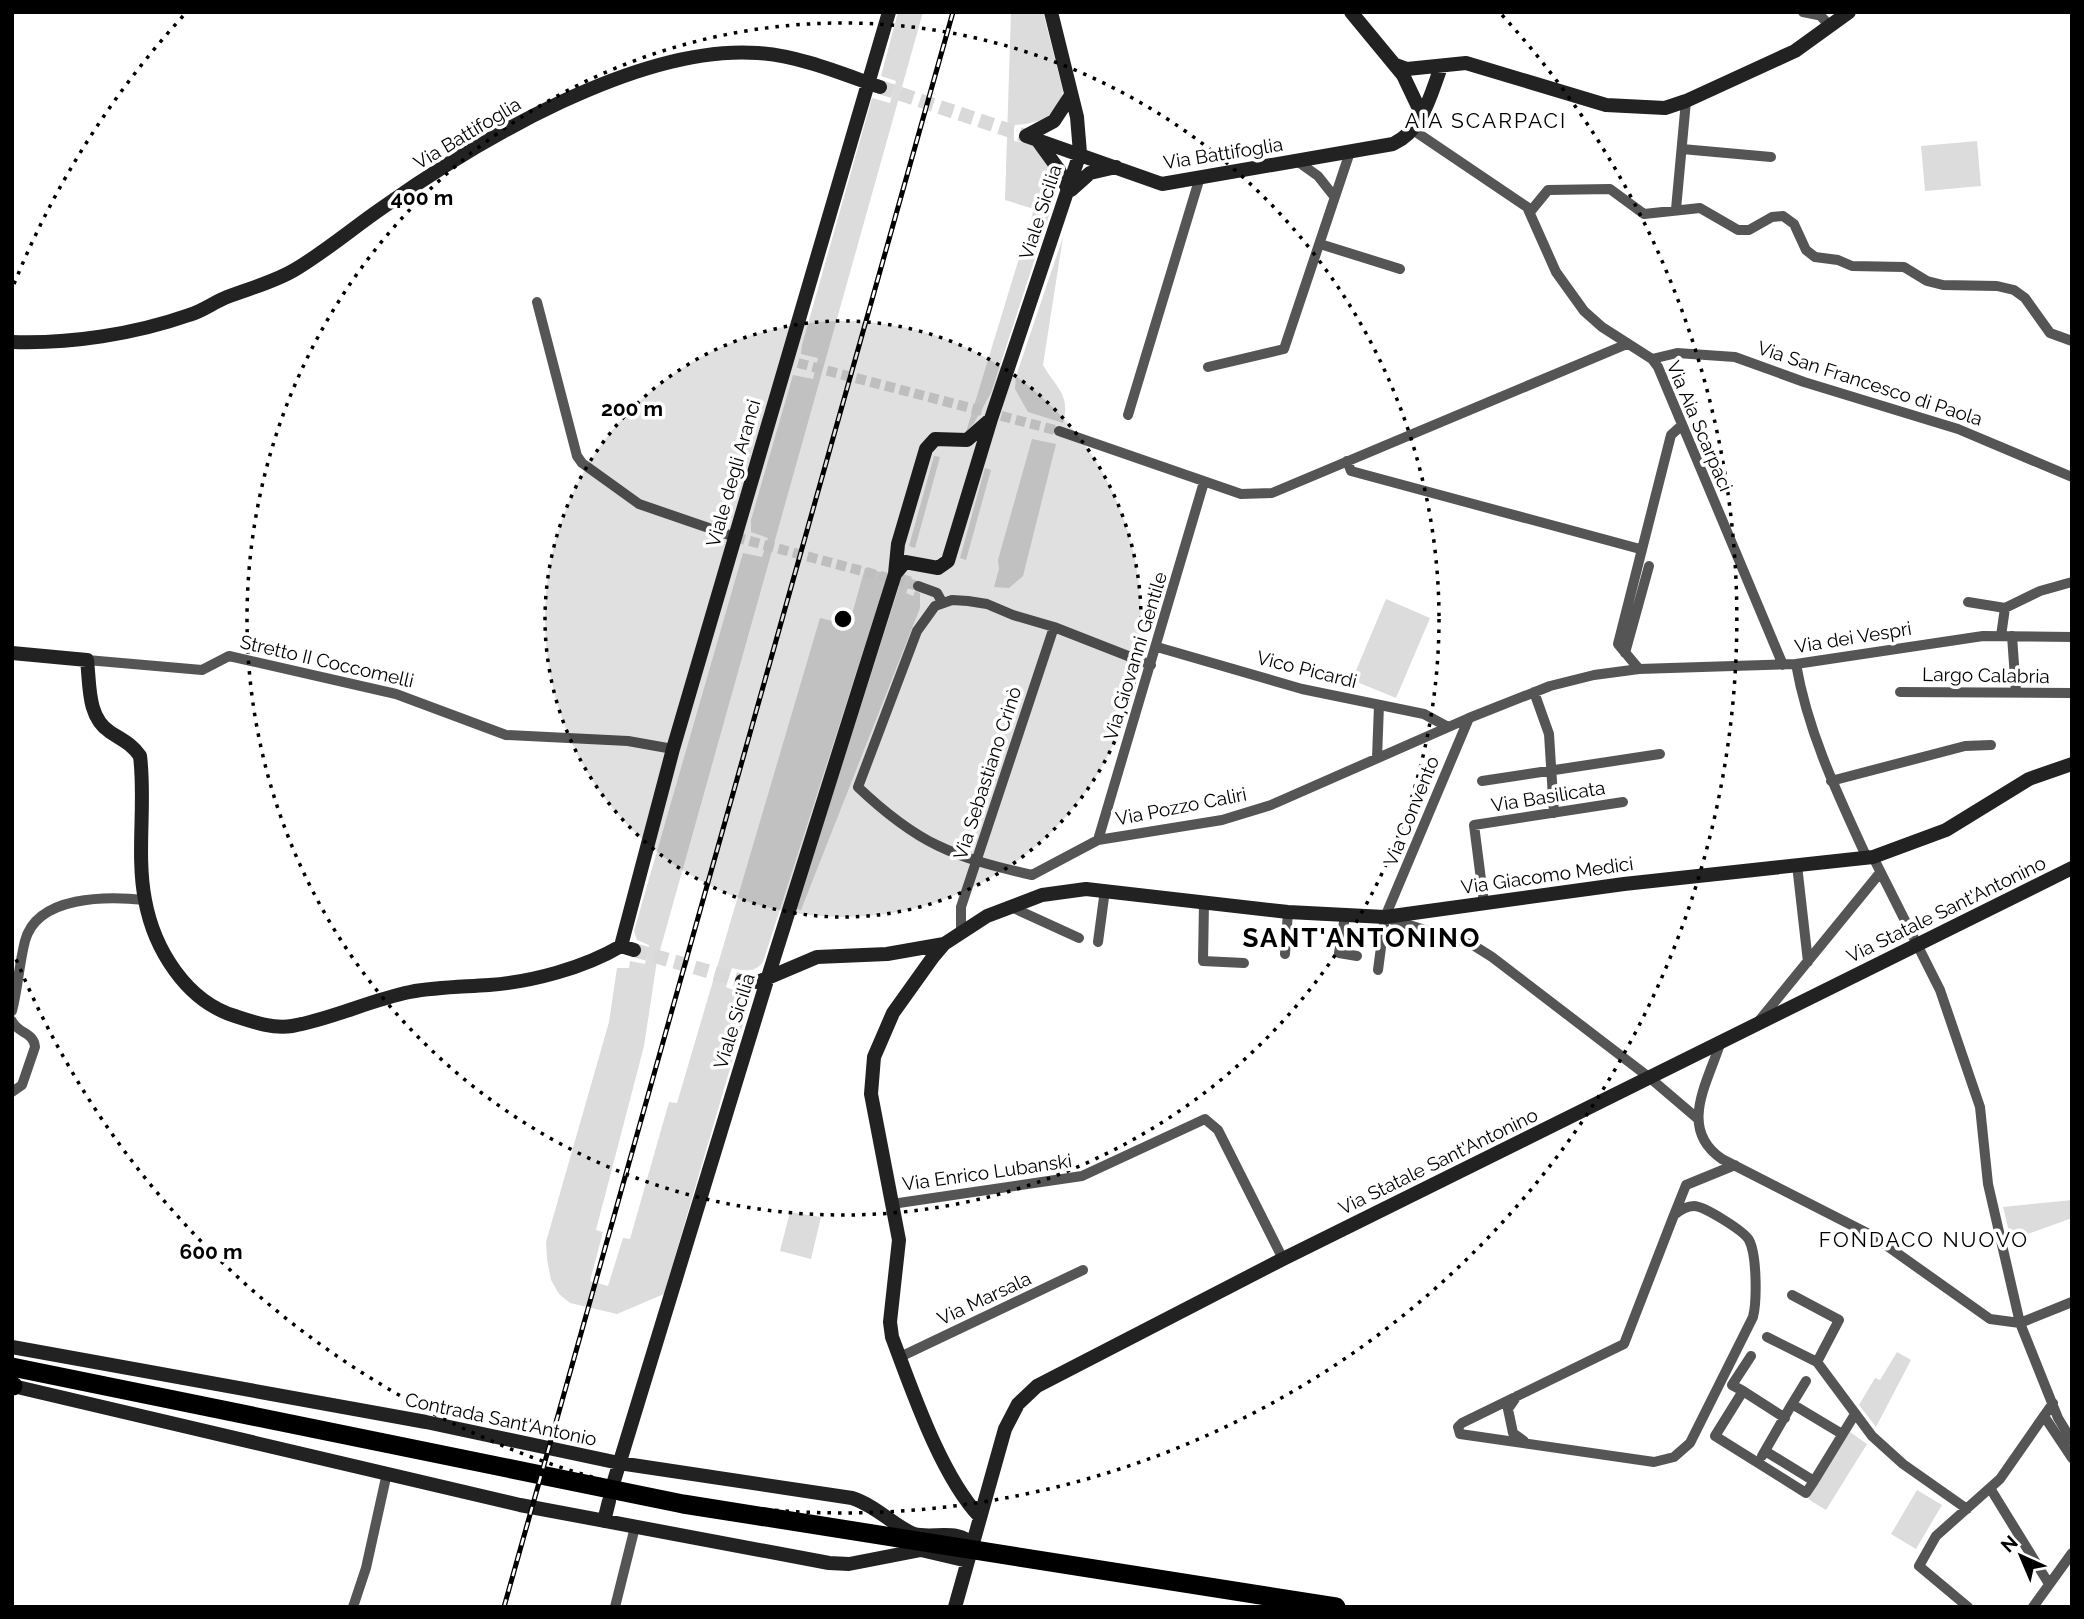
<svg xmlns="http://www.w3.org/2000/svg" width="2084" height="1619" font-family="Raleway,sans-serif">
<rect width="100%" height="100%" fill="#fff"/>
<path fill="#dcdcdc" d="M898 12H923L657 961 644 1046 596 1230 603 1232 590 1281 608 1286 623 1238 630 1239 669 1102 677 1103 820 618 849 625 865 568 888 574 763 962C754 973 745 971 732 968L726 987 745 995 748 1007 664 1294 617 1314 570 1303 559 1294 551 1280 547 1259 546 1242 609 1022 617 968H629L630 961 645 964 649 945 637 940 634 931 743 553 762 557 768 538 751 532V520L793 375 813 379 818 358 801 354 802 345 872 98 890 103 896 81 881 76Z
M1011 12H1043L1063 91C1058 117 1038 124 1014 125V141L1032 144 1054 175 1058 188 991 393 974 423 966 432 1034 209 1005 200Z
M1977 141 1981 186 1925 191 1921 146Z
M1063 237 1043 365C1056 388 1071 394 1063 423L1028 412 1015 389 1016 376Z
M1032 439 1056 444 1023 576 1009 588 994 587 999 569 998 560Z
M934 456 940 457 915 548 909 546Z
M985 468 991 470 966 560 960 558Z
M903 574 912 577 906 593 913 596 915 591 920 593V608L801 910 796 909Z
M1386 599 1430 618 1396 698 1352 680Z
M2072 1200V1218L2011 1240 2003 1207Z
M790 1212 821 1217 811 1259 780 1251Z
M1897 1352 1911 1360 1876 1427 1859 1405 1875 1378 1880 1380Z
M1850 1432 1867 1444 1826 1510 1808 1499Z
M1917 1490 1942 1505 1916 1549 1891 1534Z"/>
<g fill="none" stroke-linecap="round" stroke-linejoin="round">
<path stroke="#d9d9d9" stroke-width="10" stroke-dasharray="10 5" stroke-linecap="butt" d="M798 363 1059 431
M735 537 918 586"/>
<path stroke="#d9d9d9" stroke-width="14" stroke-dasharray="14 7" stroke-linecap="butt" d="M880 87 1026 136
M634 950 742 981"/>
<path stroke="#555" stroke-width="10" d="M1803 12 1818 15
M1817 12 1830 26
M1413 130 1527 207 1556 272 1584 311 1602 327 1652 359 1658 367 1783 665
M1682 149 1771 157
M1297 161 1318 176 1333 195
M1676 209 1686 101
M1530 212 1548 190 1610 189 1644 214 1700 208 1738 230H1749L1772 217 1783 216 1794 224 1806 250 1815 257 1838 260 1852 266 1904 267 1927 281 1943 285 1997 286 2014 290 2025 298 2050 333 2072 341
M1320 244 1400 269
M537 302 577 456 582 463 639 504 735 537
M1652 359 1677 353 1735 357 1804 382 1958 429 2072 477
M1208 367 1284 349 1350 152
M1128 415 1200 177
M1059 431 1241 494 1272 493 1627 344
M1347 461 1351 471 1640 549
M918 586 937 593 942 602
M1968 602 2005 608
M2001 636 2005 608 2040 591 2072 582
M2012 636 2016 692
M1157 647 1302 689 1424 714 1448 727
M1625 653 1649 566
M87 660 202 670 229 656 396 694 506 735 628 741 673 749
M1796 664C1808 733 1838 795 1867 858
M1151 665 1054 627 1013 615 987 604 968 601 952 600 935 606 917 631 858 787C918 844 953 857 1032 875L1098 840 1222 820 1271 805 1469 718 1550 686 1594 675 1639 669 1796 664 1983 636 2072 637
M1639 669 1618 644 1671 435 1681 426
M1534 692 1549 734 1554 813
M1900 692 2072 693
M1377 758 1379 705
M1482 781 1660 754
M1831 781 1965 746 1991 745
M1098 840 1204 482
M1873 857 1940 990 1980 1107 1988 1184 2020 1323 2058 1418 2072 1441
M1797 865 1808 962
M1204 903 1203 961 1244 963
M1484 903 1474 825 1623 802
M1009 906 1079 938
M1345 916 1339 953 1357 956
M1390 919 1473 945 1492 957 1650 1078 1698 1119
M961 932V907L1054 627
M1098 942 1105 890
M1285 954 1288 912
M1378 970 1385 917 1469 718
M12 1011C18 988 19 964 25 941 37 895 108 896 145 900
M12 1021C18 1034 34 1032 35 1047L22 1085 12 1092
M1759 1021 1879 874
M1720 1044C1707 1084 1678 1129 1722 1159L1873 1236 1990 1319 2020 1323
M892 1204 1082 1176 1205 1119 1218 1130 1283 1259
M1674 1215 1624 1344 1462 1423 1458 1427 1460 1434 1654 1462 1674 1457 1690 1443 1753 1317C1757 1301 1757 1255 1749 1240 1744 1231 1704 1206 1694 1206 1686 1206 1680 1210 1674 1215L1686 1185 1735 1165
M2020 1323 2072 1302
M1767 1337 1817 1362 1839 1320 1792 1295
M900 1357 1083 1270
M1817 1362 1872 1436 1903 1464 1967 1509
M1743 1391 1732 1385 1751 1356
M1517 1396 1508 1409 1513 1433 1524 1441
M1792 1404 1806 1381
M2044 1416 2072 1458
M1785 1418 1743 1391 1715 1436 1806 1493 1814 1481
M1765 1451 1814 1481 1855 1414
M1762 1456 1792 1404 1842 1434
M1990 1488 2049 1584
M353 1607 366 1568 387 1473
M615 1607 635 1527
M1968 1607 1919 1566 1936 1536 2000 1479 2053 1403
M2033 1607 2072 1553"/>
<path stroke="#222" stroke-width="14" d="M1351 12 1403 75 1422 115
M1396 65 1407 69 1466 63 1606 105 1665 108 1686 101 1795 51 1849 12
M1026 136 1162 184 1393 144C1423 130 1430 96 1441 67
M1026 136 1054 121 1071 95
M1038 141 1059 170 1068 190
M1071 190 1090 173 1116 167
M12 342C70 344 135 334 189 315 203 311 214 302 227 297 250 288 275 282 296 269 326 251 353 228 382 208 477 141 639 44 758 53 800 56 840 73 880 87
M895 574 905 562 938 568 948 561 991 419 1080 153 1077 117 1051 12
M12 653 87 660C90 685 87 717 110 732 122 740 132 744 140 756 146 803 136 854 145 900 154 949 186 1001 235 1016 253 1022 273 1029 292 1026 332 1019 370 1000 410 992 437 987 462 987 489 985 531 982 584 968 621 946L634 950
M621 946 673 749 889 12
M742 981 758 982 817 957 887 954 944 944
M12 1347 426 1422 619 1463 852 1498C877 1506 895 1527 914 1534 932 1539 960 1528 972 1545
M13 1386 520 1505 829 1563 849 1564 921 1550 968 1561
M614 1481 768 977 895 574 898 544 926 449 935 439 967 440 991 419
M980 1517C941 1476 912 1390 892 1337L890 1322 899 1240 871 1094 874 1057 893 1013 933 957 944 944 987 916 1042 895 1086 889 1288 912 1385 917 1624 884 1873 857 1946 830 2029 779 2072 764
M604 1521 609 1501
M955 1607 1005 1429 1018 1404 1037 1386 1283 1259 2072 868"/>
<path stroke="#000" stroke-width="19" d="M12 1367 683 1504 1336 1607
M12 1386H13"/>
<g stroke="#000" stroke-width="5">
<path id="rail" d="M504 1607 953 12"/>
</g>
<use href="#rail" stroke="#fff" stroke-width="2.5" stroke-dasharray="8" stroke-linecap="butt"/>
</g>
<circle cx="843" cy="619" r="298" fill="#000" fill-opacity=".12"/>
<g fill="none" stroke="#000" stroke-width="3.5" stroke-dasharray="3.5 7">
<circle cx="843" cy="619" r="298"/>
<circle cx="843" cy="619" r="596"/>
<path d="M14 284A894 894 0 0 1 184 15M1502 15A894 894 0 1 1 14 954"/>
</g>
<g text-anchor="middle" stroke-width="7" stroke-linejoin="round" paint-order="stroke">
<g font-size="19" fill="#000" stroke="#fff">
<text transform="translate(467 133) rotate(-31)" y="7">Via Battifoglia</text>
<text transform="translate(1223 153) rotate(-9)" y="7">Via Battifoglia</text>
<text transform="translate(1040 212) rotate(-72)" y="7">Viale Sicilia</text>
<text transform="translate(1870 383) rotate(18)" y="7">Via San Francesco di Paola</text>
<text transform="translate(1700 426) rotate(67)" y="7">Via Aia Scarpaci</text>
<text transform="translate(733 473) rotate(-74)" y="7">Viale degli Aranci</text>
<text transform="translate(1853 637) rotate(-9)" y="7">Via dei Vespri</text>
<text transform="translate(1135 656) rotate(-73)" y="7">Via Giovanni Gentile</text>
<text transform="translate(327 661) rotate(13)" y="7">Stretto II Coccomelli</text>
<text transform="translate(1307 669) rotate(14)" y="7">Vico Picardi</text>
<text transform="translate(1986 675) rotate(1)" y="7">Largo Calabria</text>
<text transform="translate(987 773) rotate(-72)" y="7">Via Sebastiano Crinò</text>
<text transform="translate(1548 796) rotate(-9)" y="7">Via Basilicata</text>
<text transform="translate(1181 806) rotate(-11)" y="7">Via Pozzo Caliri</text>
<text transform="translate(1411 811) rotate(-68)" y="7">Via Convento</text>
<text transform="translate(1547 875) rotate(-8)" y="7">Via Giacomo Medici</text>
<text transform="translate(1946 909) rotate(-26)" y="7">Via Statale Sant'Antonino</text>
<text transform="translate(734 1021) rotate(-73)" y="7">Viale Sicilia</text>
<text transform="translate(1438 1161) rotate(-26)" y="7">Via Statale Sant'Antonino</text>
<text transform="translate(987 1172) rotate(-8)" y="7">Via Enrico Lubanski</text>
<text transform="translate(984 1298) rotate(-25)" y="7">Via Marsala</text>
<text transform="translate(501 1419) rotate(12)" y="7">Contrada Sant'Antonio</text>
</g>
<g font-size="21" letter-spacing="2" fill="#000" stroke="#fff">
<text x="1486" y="128">AIA SCARPACI</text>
<text x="1924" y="1247">FONDACO NUOVO</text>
</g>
<g font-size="26" font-weight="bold" letter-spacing="2" fill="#000" stroke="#fff">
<text x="1362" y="947">SANT'ANTONINO</text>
</g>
</g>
<circle cx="843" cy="619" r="10" fill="#000" stroke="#fff" stroke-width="3.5"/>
<g font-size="21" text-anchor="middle" font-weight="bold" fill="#000" stroke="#fff" stroke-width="7" stroke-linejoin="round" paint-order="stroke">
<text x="422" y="205">400 m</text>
<text x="632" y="416">200 m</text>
<text x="211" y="1259">600 m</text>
</g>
<rect width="2084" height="1619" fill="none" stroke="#000000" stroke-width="28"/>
<g transform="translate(2021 1556) rotate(316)" stroke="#ffffff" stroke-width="5" paint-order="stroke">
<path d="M0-5L12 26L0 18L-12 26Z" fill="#000000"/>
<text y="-10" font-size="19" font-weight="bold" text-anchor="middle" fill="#000000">N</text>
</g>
</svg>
